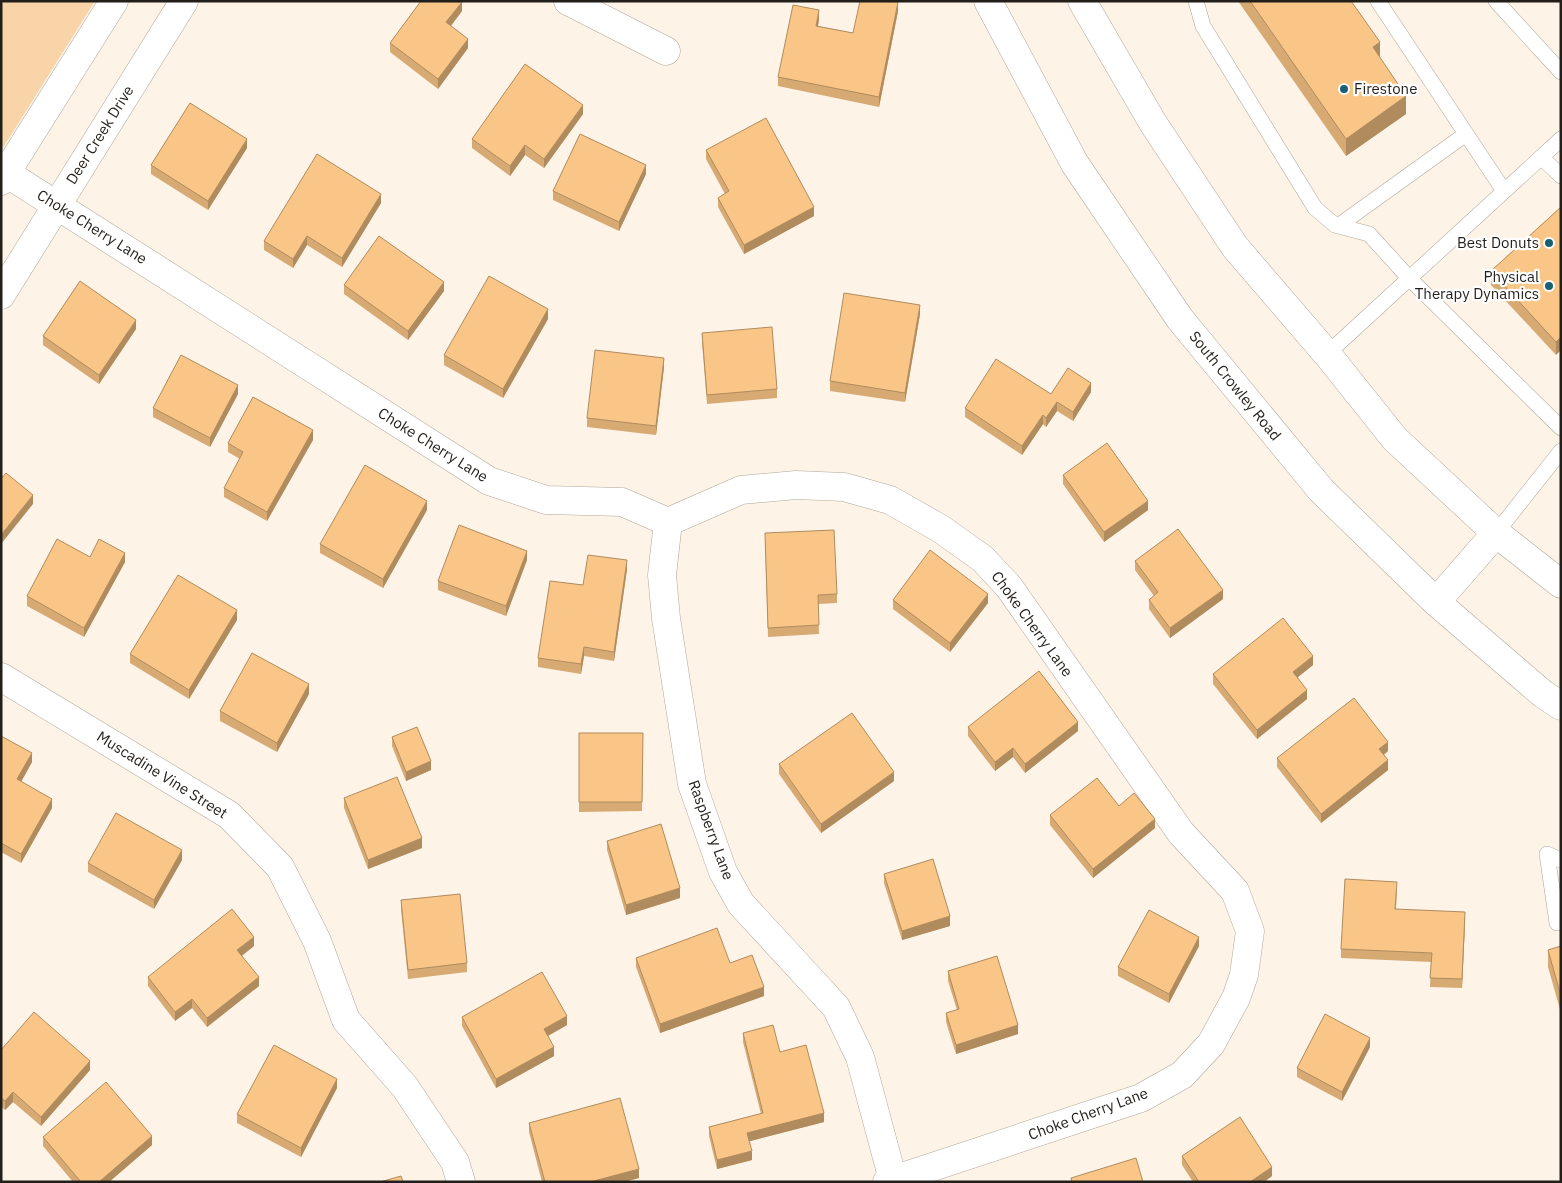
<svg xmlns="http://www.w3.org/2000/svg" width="1562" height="1183" font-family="'IBM Plex Sans',sans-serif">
<rect width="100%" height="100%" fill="#fef3e7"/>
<path fill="#fad4a9" d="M1 1H95L1 151Z"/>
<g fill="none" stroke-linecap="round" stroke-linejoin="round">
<g stroke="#b0a69a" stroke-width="16">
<path id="lane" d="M1196 1 1203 26 1315 208 1335 225 1369 234 1409 278 1561 428
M1378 1 1504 191
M1496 1 1561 72
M1541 157 1561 176
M1338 226 1466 134
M1327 354 1561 139
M1496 533 1561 451
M1561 860 1547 854 1557 923 1561 922"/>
</g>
<g stroke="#b0a69a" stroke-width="29">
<path id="street" d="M568 1 666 51
M6 173 489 481 546 500 622 502 668 522 741 490 796 485 844 487 890 500 941 529 983 559 1009 587 1181 833 1235 891 1250 931 1244 975 1236 998 1211 1044 1182 1075 1141 1098 887 1182
M1 181 114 1
M1 295 184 1
M668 522 662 575 666 618 692 784 723 872 741 904 836 1007 860 1057 893 1180
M1 677 229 815 280 867 317 941 346 1020 405 1087 455 1162 461 1182"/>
</g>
<g stroke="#b0a69a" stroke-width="29">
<path id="secondary" d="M988 1 1075 164 1180 319 1321 490 1436 602 1543 694 1561 706
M1082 1 1153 123 1235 247 1327 354 1395 439 1496 533 1561 584
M1436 602 1496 533"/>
</g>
<use href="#lane" stroke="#fff" stroke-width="15"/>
<use href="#street" stroke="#fff" stroke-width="28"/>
<use href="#secondary" stroke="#fff" stroke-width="28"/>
</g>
<path fill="#d7aa74" d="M1238 1H1351L1380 58 1406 114 1346 156Z
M462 11 451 26 468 48 438 89 390 52V43Z
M898 11 879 107 778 86V77L819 20 818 26 853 33Z
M583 114 544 168 525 155 510 176 472 148V139Z
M247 148 208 210 151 174V165Z
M706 150 814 216 744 254 718 207V198L725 194 706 159Z
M646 174 619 231 553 200V191Z
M381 203 342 267 307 245 293 268 264 250V241Z
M1561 207 1556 355 1491 285V271Z
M344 285 444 291 408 340 344 294Z
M920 314 905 402 830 391V381Z
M548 319 503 398 444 365V355Z
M136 329 99 384 43 345V336Z
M702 333 777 389V398L707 404 702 342Z
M664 367 656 435 587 427V418Z
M1091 392 1073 421 1057 411 1046 427 1043 424 1022 455 965 417V408L1051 394Z
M238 394 210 447 153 417V408Z
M313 440 267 521 224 497V488L240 459 228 452V443Z
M1063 475 1148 510 1104 542 1063 484Z
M427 510 383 588 320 553V544Z
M765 542 837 594V603L818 604 819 634 768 637Z
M90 557 125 562 84 637 27 606V596Z
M527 560 506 616 438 590V581Z
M1135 561 1223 599 1170 638 1149 609V600L1154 596 1135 570Z
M627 569 614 661 584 656 581 674 538 667V658L583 585Z
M893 600 988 603 950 652 893 609Z
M237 620 189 699 130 663V654Z
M1313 665 1298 677 1307 699 1257 739 1213 684V674Z
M309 694 277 752 220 721V711Z
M968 727 1078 731 1025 773 1013 757 995 771 968 736Z
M579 733H643L642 811 579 812Z
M1 736 32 762 21 782 52 808 21 863 1 852Z
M392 737 431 770 406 781 392 746Z
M1388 751 1384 755 1388 770 1321 823 1277 767V758Z
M779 764 894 781 821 833 779 774Z
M344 798 422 848 368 869 344 808Z
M1119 806 1155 828 1093 878 1050 825V815Z
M607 841 680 898 626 915 607 850Z
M182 860 154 909 88 872V863Z
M884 874 950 926 902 940 884 883Z
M1397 891 1396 909 1465 922 1462 988 1430 987 1431 962 1341 958V949Z
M401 900 467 963V972L408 979 401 909Z
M254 946 242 956 259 986 207 1027 192 1008 175 1021 148 986V977Z
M1199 946 1169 1003 1118 976V967Z
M1561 946V1013L1548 967V950Z
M636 958 730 963 764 996 660 1033 636 967Z
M948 971 1018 1034 956 1054 946 1022V1013L957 1010 948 981Z
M462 1017 567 1025 548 1036 554 1056 496 1088 462 1026Z
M743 1033 780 1052 824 1122 749 1141 752 1160 717 1169 709 1136V1127L761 1114 743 1042Z
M1370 1047 1342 1101 1297 1077V1068Z
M1 1050 90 1070 41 1126 13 1102 5 1110 1 1107Z
M337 1088 301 1157 237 1123V1114Z
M529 1123 639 1178 624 1182H542L529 1132Z
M43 1137 152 1145 109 1182H73L43 1146Z
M1182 1156 1272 1176 1264 1182H1193L1182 1165Z"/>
<path fill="#af8b5e" d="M462 2V11L446 32V22Z
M898 2V11L879 107V97Z
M819 10V20L816 35V26Z
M468 39V48L438 89V79Z
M1380 42V60L1373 47Z
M1406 96V114L1346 156V139Z
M583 105V114L544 168V159Z
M247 139V148L208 210V201Z
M525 145V155L510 176V166Z
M646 165V174L619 231V222Z
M381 194V203L342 267V258Z
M814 207V216L744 254V245Z
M307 236V245L293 268V259Z
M444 282V291L408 340V331Z
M920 305V314L905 402V393Z
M548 309V319L503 398V389Z
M136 320V329L99 384V375Z
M1561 337V350L1556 355V342Z
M664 358V367L656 435V426Z
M1091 383V392L1073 421V412Z
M238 385V394L210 447V438Z
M1057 402V411L1046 427V418Z
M1043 415V424L1022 455V446Z
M313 430V440L267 521V512Z
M33 495V504L1 544V535Z
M427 501V510L383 588V579Z
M1148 501V510L1104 542V532Z
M527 551V560L506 616V606Z
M125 553V562L84 637V628Z
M627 560V569L614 661V652Z
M1223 590V599L1170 638V628Z
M988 594V603L950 652V643Z
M237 610V620L189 699V690Z
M584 647V656L581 674V664Z
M1313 656V665L1293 681V672Z
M309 684V694L277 752V743Z
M1307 690V699L1257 739V730Z
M1078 722V731L1025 773V764Z
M1388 742V751L1379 758V749Z
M1013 748V757L995 771V762Z
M32 753V762L17 789V779Z
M1388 760V770L1321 823V814Z
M431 761V770L406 781V772Z
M894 772V781L821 833V824Z
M52 799V808L21 863V854Z
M1155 819V828L1093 878V869Z
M422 838V848L368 869V860Z
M182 850V860L154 909V900Z
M680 888V898L626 915V905Z
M1465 912V922L1462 988V979Z
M950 916V926L902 940V931Z
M254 937V946L237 959V950Z
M1199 937V946L1169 1003V994Z
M259 977V986L207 1027V1018Z
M764 987V996L660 1033V1024Z
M192 999V1008L175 1021V1012Z
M567 1016V1025L544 1038V1029Z
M1018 1025V1034L956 1054V1045Z
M1370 1038V1047L1342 1101V1092Z
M554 1047V1056L496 1088V1079Z
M90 1061V1070L41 1126V1117Z
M337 1079V1088L301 1157V1148Z
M13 1092V1102L5 1110V1101Z
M824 1113V1122L747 1142V1133Z
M152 1136V1145L109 1182H99Z
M752 1151V1160L717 1169V1160Z
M1272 1167V1176L1264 1182H1250Z
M639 1169V1178L624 1182H590Z"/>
<path fill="#fac687" stroke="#af8b5e" d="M421 1 462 2 446 22 468 39 438 79 390 43Z
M860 1 898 2 879 97 778 77 793 5 819 10 816 26 853 33Z
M1250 1H1351L1380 42 1373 47 1406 96 1346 139Z
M525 64 583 105 544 159 525 145 510 166 472 139Z
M190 103 247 139 208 201 151 165Z
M766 118 814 207 744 245 718 198 729 191 706 150Z
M580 134 646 165 619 222 553 191Z
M317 154 381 194 342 258 307 236 293 259 264 241Z
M1561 207V337L1556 342 1491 271Z
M379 236 444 282 408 331 344 285Z
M489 276 548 309 503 389 444 355Z
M80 281 136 320 99 375 43 336Z
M844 293 920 305 905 393 830 381Z
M772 327 777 389 707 395 702 333Z
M595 350 664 358 656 426 587 418Z
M181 355 238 385 210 438 153 408Z
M996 359 1051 394 1068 368 1091 383 1073 412 1057 402 1046 418 1043 415 1022 446 965 408Z
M253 397 313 430 267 512 224 488 243 452 228 443Z
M1107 443 1148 501 1104 532 1063 475Z
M365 465 427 501 383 579 320 544Z
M6 473 33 495 1 535V479Z
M459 525 527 551 506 606 438 581Z
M1178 529 1223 590 1170 628 1149 600 1158 592 1135 561Z
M834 530 837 594 818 595 819 625 768 628 765 533Z
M57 539 90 557 99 539 125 553 84 628 27 596Z
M930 550 988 594 950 643 893 600Z
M588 555 627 560 614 652 584 647 581 664 538 658 550 581 583 585Z
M178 575 237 610 189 690 130 654Z
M1283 618 1313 656 1293 672 1307 690 1257 730 1213 674Z
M252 653 309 684 277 743 220 711Z
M1039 671 1078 722 1025 764 1013 748 995 762 968 727Z
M1354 698 1388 742 1379 749 1388 760 1321 814 1277 758Z
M852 713 894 772 821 824 779 764Z
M417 727 431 761 406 772 392 737Z
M579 733H643L642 802H579Z
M1 736 32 753 17 779 52 799 21 854 1 843Z
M397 777 422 838 368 860 344 798Z
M1097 778 1119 806 1134 793 1155 819 1093 869 1050 815Z
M116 813 182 850 154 900 88 863Z
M661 824 680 888 626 905 607 841Z
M933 859 950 916 902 931 884 874Z
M1345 879 1397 882 1395 909 1465 912 1462 979 1430 978 1432 953 1341 949Z
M460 894 467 963 408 970 401 900Z
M232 909 254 937 237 950 259 977 207 1018 192 999 175 1012 148 977Z
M1149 910 1199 937 1169 994 1118 967Z
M717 928 730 963 752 955 764 987 660 1024 636 958Z
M1561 946V996L1548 950Z
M997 956 1018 1025 956 1045 946 1013 959 1009 948 971Z
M542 972 567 1016 544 1029 554 1047 496 1079 462 1017Z
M34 1012 90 1061 41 1117 13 1092 5 1101 1 1098V1050Z
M1325 1014 1370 1038 1342 1092 1297 1068Z
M773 1025 780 1052 806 1045 824 1113 747 1133 752 1151 717 1160 709 1127 763 1113 743 1033Z
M274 1045 337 1079 301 1148 237 1114Z
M106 1082 152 1136 99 1182H81L43 1137Z
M620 1098 639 1169 590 1182H545L529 1123Z
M1240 1117 1272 1167 1250 1182H1199L1182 1156Z
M1136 1158 1143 1182H1072L1071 1178Z
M401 1176 403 1182H380Z"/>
<g fill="#1b5f72" stroke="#fff" stroke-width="2">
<circle cx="1344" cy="89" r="5"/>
<circle cx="1549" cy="243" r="5"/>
<circle cx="1549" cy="286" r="5"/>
</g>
<g text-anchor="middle" stroke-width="4.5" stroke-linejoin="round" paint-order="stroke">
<g font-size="15" fill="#221e1a" stroke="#fff" text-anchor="end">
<text x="1354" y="94" text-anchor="start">Firestone</text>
<text x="1539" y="248">Best Donuts</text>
<text x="1539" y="282">Physical<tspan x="1539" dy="17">Therapy Dynamics</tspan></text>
</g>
<g font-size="15" fill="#221e1a" stroke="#fff">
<text transform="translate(100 135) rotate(-58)" y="5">Deer Creek Drive</text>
<text transform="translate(92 227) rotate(32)" y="5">Choke Cherry Lane</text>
<text transform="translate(1235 386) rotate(51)" y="5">South Crowley Road</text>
<text transform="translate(433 445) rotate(32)" y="5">Choke Cherry Lane</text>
<text transform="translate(1032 624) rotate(54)" y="5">Choke Cherry Lane</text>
<text transform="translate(162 775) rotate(32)" y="5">Muscadine Vine Street</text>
<text transform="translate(711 830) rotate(70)" y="5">Raspberry Lane</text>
<text transform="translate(1088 1114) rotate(-20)" y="5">Choke Cherry Lane</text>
</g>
</g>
<rect width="1562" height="1183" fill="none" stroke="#221e1a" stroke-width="5"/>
</svg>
